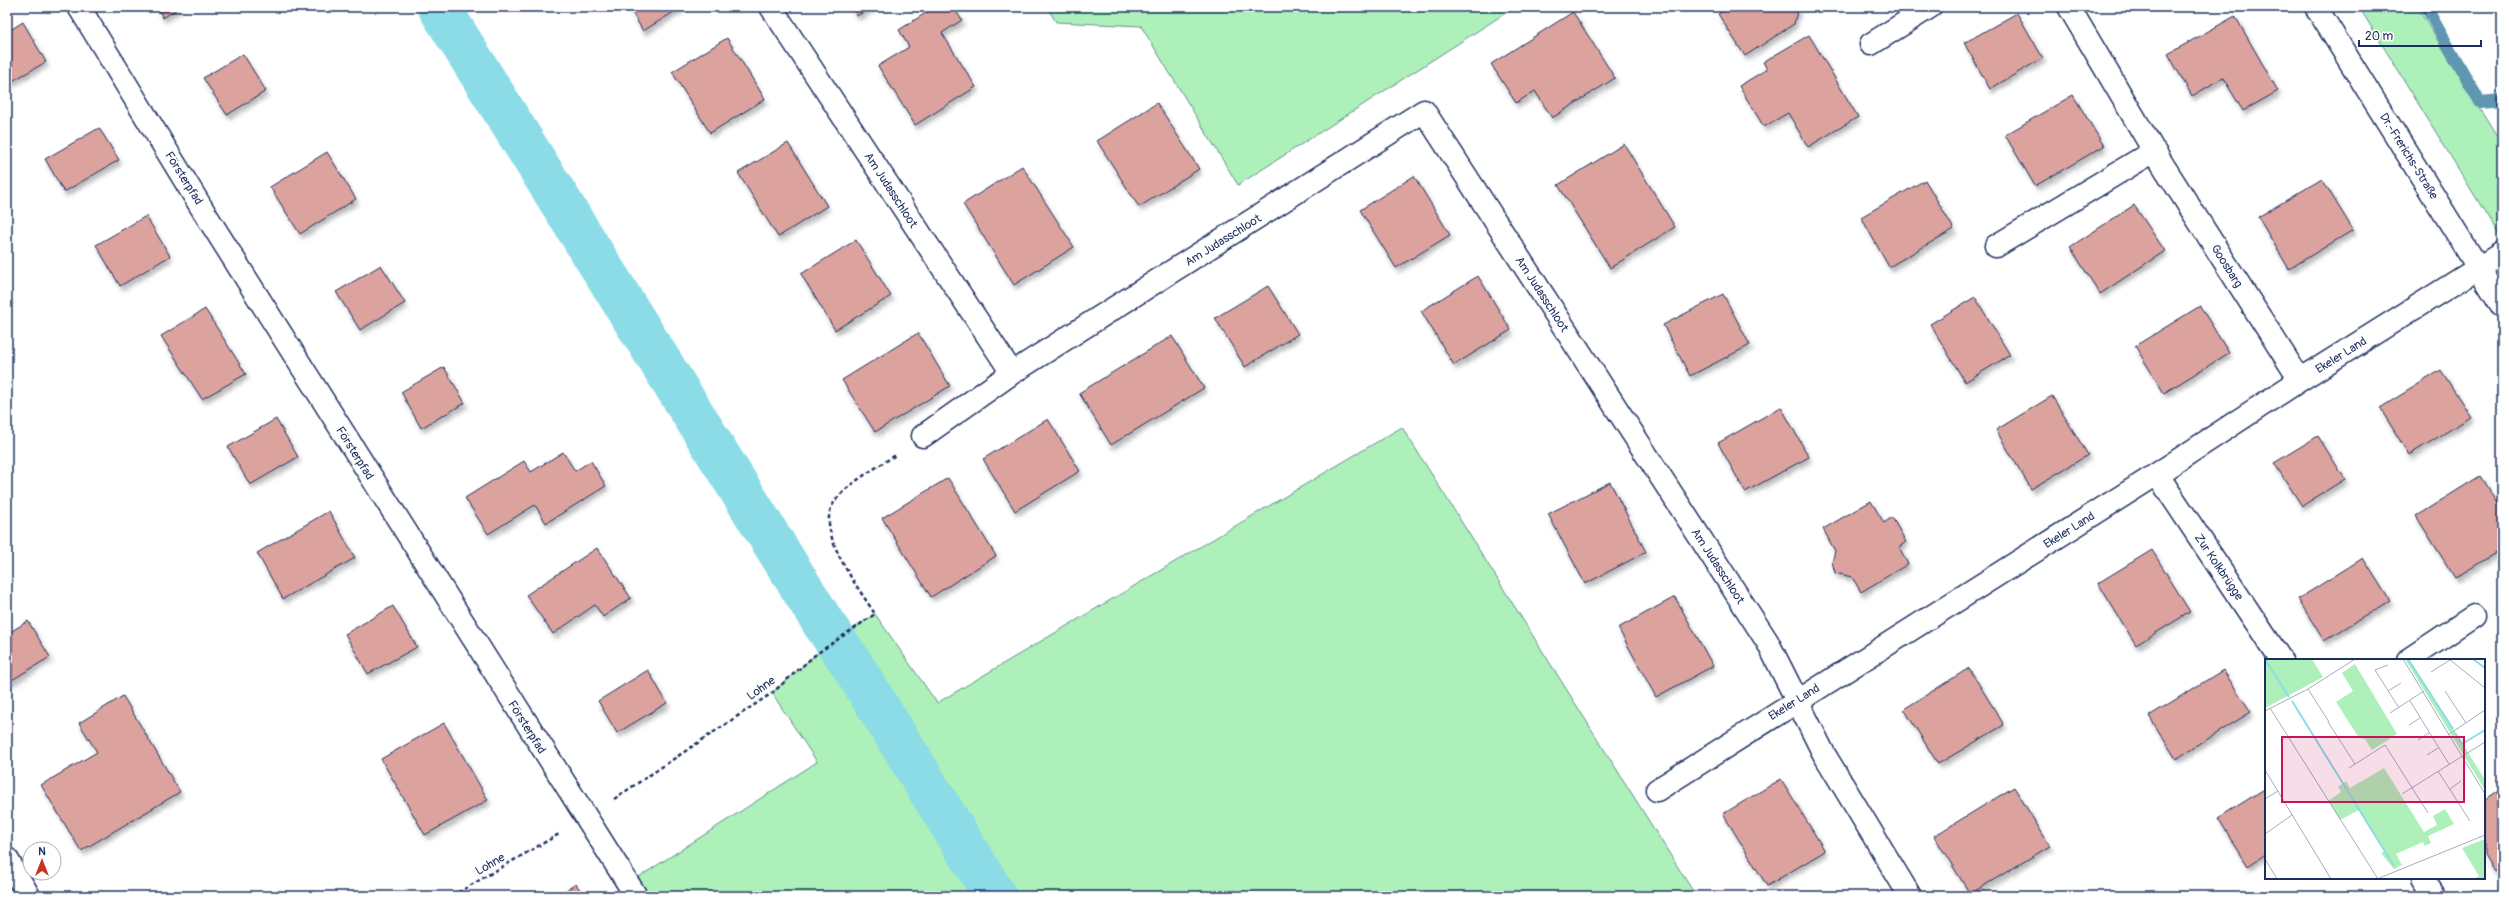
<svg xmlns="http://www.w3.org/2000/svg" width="2509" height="903" font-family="Pangolin,sans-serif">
<defs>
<filter id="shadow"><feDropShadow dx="2.5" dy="4.5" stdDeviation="2" flood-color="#0004"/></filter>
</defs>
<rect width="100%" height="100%" fill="#fff"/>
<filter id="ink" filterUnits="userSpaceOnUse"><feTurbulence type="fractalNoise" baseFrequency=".025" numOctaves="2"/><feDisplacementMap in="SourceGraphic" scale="8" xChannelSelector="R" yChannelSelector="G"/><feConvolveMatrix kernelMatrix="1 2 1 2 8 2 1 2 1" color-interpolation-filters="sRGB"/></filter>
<g filter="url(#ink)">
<path fill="#adf0ba" stroke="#64908c" d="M1047 7H1515L1238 185 1141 26 1056 22Z
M2359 7H2417L2502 144V240Z
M1402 427 1696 896H636L628 884 817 762 772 693 815 655 875 614 937 703Z"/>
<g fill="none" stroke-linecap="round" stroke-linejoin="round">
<path stroke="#5f97b0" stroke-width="12" d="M2426 7 2480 102 2502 100"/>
<path stroke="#8cdce7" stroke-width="43" d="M439 7 824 624 851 663 995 896"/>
</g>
<path fill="#dca29d" stroke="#1b2f5e" filter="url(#shadow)" d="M157 7H180L163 18Z
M629 7H682L643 31Z
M851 7H872L857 16Z
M935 7H953L962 20 942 33 976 87 915 125 878 66 909 47 899 30Z
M1729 7H1798L1794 24 1745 56 1718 14Z
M1573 12 1615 78 1552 118 1535 91 1516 103 1491 64Z
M2017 13 2043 58 1990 89 1964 43Z
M2235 16 2278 91 2243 111 2223 78 2192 96 2168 54Z
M23 22 46 62 7 84V32Z
M1809 35 1858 117 1808 147 1788 113 1764 127 1739 86 1767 69 1763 62Z
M727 38 765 99 710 133 672 72Z
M243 54 266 91 227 115 203 78Z
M2073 95 2104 146 2035 186 2005 135Z
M1157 103 1199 169 1139 207 1097 141Z
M99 128 119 160 64 192 45 159Z
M788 143 827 206 778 237 738 173Z
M1624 144 1675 227 1610 268 1558 185Z
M327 152 356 199 300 234 270 187Z
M1022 166 1074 247 1014 285 963 204Z
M1414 176 1450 235 1396 268 1360 210Z
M2322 179 2353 230 2289 269 2258 217Z
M1925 180 1954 229 1889 267 1861 217Z
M2134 205 2165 251 2100 294 2070 247Z
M146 216 170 256 120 286 96 245Z
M856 240 891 296 835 330 801 274Z
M381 265 405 303 360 330 336 292Z
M1478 276 1511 330 1454 365 1421 311Z
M1268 286 1298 334 1245 367 1215 318Z
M1723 294 1750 345 1690 376 1663 325Z
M1975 297 2010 355 1965 382 1930 324Z
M2200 306 2229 353 2164 393 2135 346Z
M205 309 246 374 202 399 161 336Z
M918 333 950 386 875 432 842 380Z
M1172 336 1204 388 1111 445 1079 393Z
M444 367 465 403 421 428 401 392Z
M2441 370 2471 417 2409 455 2380 408Z
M2052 396 2088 455 2031 489 1996 430Z
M1781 407 1809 457 1745 492 1718 443Z
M276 419 298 457 250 485 228 447Z
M1048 419 1080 471 1015 511 983 459Z
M2318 436 2345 479 2302 506 2274 463Z
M563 452 575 471 591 461 606 486 546 523 535 505 488 534 465 498 524 461 531 472Z
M2480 476 2502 511V549L2455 578 2416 516Z
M948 478 996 556 931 597 882 518Z
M1610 482 1646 552 1585 584 1548 514Z
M1871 501 1884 523 1892 517 1906 542 1899 547 1908 564 1861 592 1852 577 1835 573 1832 562 1835 551 1823 529Z
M329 511 355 558 283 599 257 553Z
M597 548 631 598 603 617 595 605 553 634 526 595Z
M2152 550 2190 612 2136 645 2098 583Z
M2363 558 2390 601 2324 641 2298 599Z
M1675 597 1713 666 1656 697 1618 628Z
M393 606 417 647 368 674 345 634Z
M28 621 50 657 7 683V634Z
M1969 668 2004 725 1938 764 1904 709Z
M648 670 667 703 617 733 598 701Z
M2223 670 2251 712 2176 759 2149 716Z
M123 696 180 792 81 851 41 785 97 752 79 723Z
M444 723 488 800 425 835 381 759Z
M1781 779 1825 851 1767 886 1723 814Z
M2014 787 2050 846 1970 894 1934 836Z
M2266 788V854L2248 866 2218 818Z
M2502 788V865L2494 871 2484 855V800Z
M576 884 584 896H556Z"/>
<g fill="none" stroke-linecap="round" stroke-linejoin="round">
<g stroke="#1b2f5e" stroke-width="25">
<path id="minor" d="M79 7 206 215 636 896
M771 7 1012 373
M2069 7 2154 151 2300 380
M2316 7 2502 306
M1871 44 1930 7
M1996 246 2154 151
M923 436 1012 373 1424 111 1767 641 1824 754 1910 896
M2157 474 2281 660
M2408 660 2474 616
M1657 790 2157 474 2300 380 2502 253
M7 859 29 896
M2423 878 2435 896"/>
</g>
<path stroke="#1b2f5e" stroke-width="2.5" stroke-dasharray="4 3" stroke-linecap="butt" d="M614 799 772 693 815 655 875 614C860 590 817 535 832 506 842 486 878 467 897 454
M452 896 559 834"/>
<use href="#minor" stroke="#fff" stroke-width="22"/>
</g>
</g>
<g text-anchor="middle" stroke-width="3" stroke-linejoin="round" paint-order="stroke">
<g font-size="12" fill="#1b2f5e" stroke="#fff">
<text transform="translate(2409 156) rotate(58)" y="4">Dr.-Frerichs-Straße</text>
<text transform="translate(184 178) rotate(58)" y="4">Försterpfad</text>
<text transform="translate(891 190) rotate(57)" y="4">Am Judasschloot</text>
<text transform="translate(1223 240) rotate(-32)" y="4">Am Judasschloot</text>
<text transform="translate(2227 266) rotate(58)" y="4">Goosbarg</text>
<text transform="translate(1542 294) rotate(57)" y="4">Am Judasschloot</text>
<text transform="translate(2341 355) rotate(-32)" y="4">Ekeler Land</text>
<text transform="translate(355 453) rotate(58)" y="4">Försterpfad</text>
<text transform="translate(2069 530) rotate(-32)" y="4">Ekeler Land</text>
<text transform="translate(1718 566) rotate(57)" y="4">Am Judasschloot</text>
<text transform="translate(2219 567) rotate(56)" y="4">Zur Kolkbrügge</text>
<text transform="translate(761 688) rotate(-36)" y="4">Lohne</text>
<text transform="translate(1794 702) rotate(-32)" y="4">Ekeler Land</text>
<text transform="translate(527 727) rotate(58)" y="4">Försterpfad</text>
<text transform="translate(490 864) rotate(-30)" y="4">Lohne</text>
</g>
</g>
<g transform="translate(2265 659)">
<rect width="220" height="220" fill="#fff"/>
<path d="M0 0H47L58 18 0 49ZM140 0H144L204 95 220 121V131ZM90 5 132 75 107 91 100 80 94 79 71 43 88 32 77 14ZM119 109 159 173 172 166 168 157 180 150 189 165 163 177 166 184 160 187 158 183 131 195 137 206 129 210 116 194 120 192 94 151 75 161 63 142 76 133 73 128 81 122 85 129ZM220 180V220H208L214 217 197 189Z" fill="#adf0ba"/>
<path fill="none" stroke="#8cdce7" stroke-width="2" d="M0 0 24 38M143 0 188 70M208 0 220 9M27 42 129 207M190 74 197 85 220 71"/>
<path fill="none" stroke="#a4acbf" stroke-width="1" d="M138 0 220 135M184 0 220 29M123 6 110 11 134 49M166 13 185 1M43 30 64 63M123 32 136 24M180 32 201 64M145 42 184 105M5 49 113 220M0 52 43 30 90 0M125 54 159 32M63 63 90 105M144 66 155 59M183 76 220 51M153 81 164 74M162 96 173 89M84 109 120 86 163 154M0 111 66 220M173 112 205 162M185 130 196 122M137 135 220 83M0 140 13 132M0 175 27 156M0 200 12 220M112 220 220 176"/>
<path fill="#c2185b" fill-opacity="0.15" stroke="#c2185b" stroke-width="2" d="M17 78H199V143H17Z"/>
<rect width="220" height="220" fill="none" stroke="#1b2f5e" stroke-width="2"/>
</g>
<rect width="2509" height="903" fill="none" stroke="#fff" stroke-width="24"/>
<rect x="12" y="12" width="2485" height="879" fill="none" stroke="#1b2f5e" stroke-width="1.5" filter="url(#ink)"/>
<g transform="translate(42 861)"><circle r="19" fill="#ffffff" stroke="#a4acbf"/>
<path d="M0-3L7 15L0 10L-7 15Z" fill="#c8321e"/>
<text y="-6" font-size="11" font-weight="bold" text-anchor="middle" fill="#1b2f5e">N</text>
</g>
<path d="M2359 40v6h122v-6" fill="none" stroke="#1b2f5e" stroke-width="2"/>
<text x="2365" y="40" font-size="12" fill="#1b2f5e" stroke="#ffffff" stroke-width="3" paint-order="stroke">20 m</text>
</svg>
